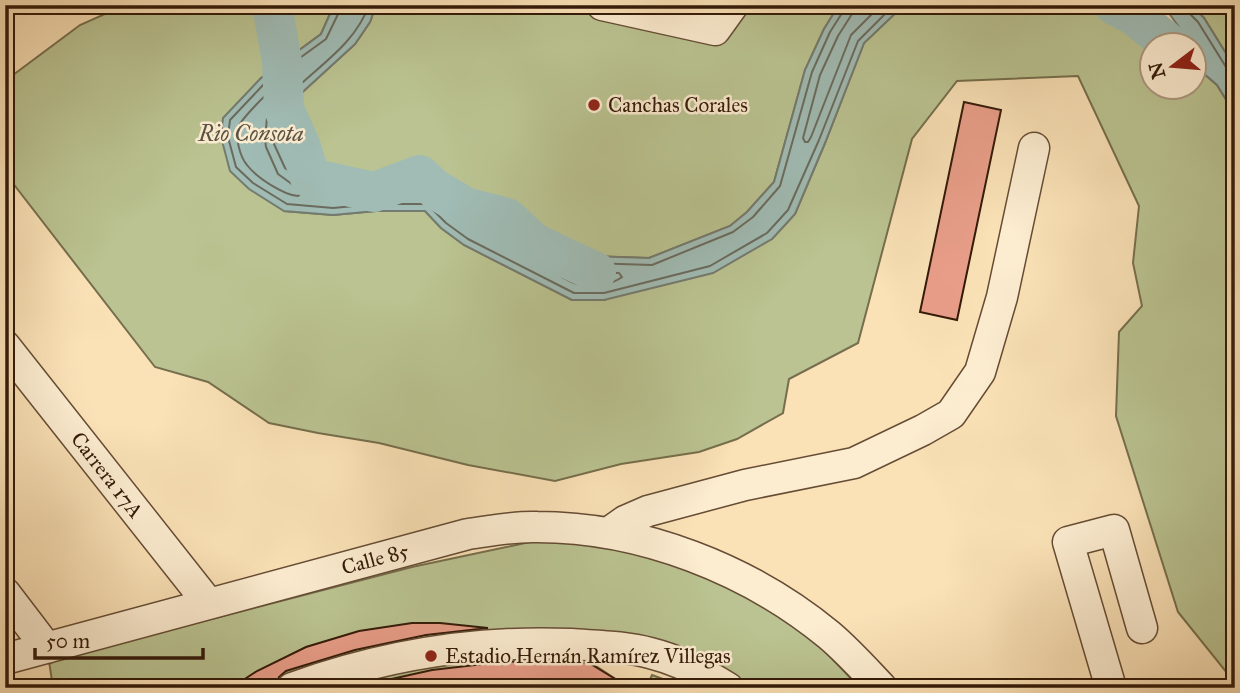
<svg xmlns="http://www.w3.org/2000/svg" width="1240" height="693" font-family="'IM FELL Great Primer',serif">
<rect width="100%" height="100%" fill="#fae1b6"/>
<filter id="stains"><feTurbulence type="fractalNoise" baseFrequency=".00286" numOctaves="4"/><feColorMatrix values="0 0 0 0 .2 0 0 0 0 .09 0 0 0 0 .02 0 0 0 .5 -.17"/></filter>
<radialGradient id="worn" r=".72"><stop offset=".6" stop-color="#630" stop-opacity="0"/><stop offset="1" stop-color="#630" stop-opacity=".3"/></radialGradient>
<path fill="#bac391" stroke="#766e4c" stroke-width="2" d="M125 5H334L321 34 260 79 284 211 333 215 376 211H425L441 228 464 245 572 300H604L772 239 795 214 825 143 864 43 904 5H1101L1172 45 1152 46V88H1194L1195 66 1217 85 1235 114V683L1178 612 1116 416 1119 332 1142 306 1133 263 1139 206 1078 76 957 81 912 139 858 343 789 379 783 413 737 439 699 452 621 464 555 481 468 465 379 443 318 433 269 423 208 382 155 367 5 173V81L80 25Z
M376 5H602L715 30 733 5H839L824 29 805 70 774 182 747 212 730 226 649 258 558 255 465 207 435 189 420 175 400 165 336 184 310 178 290 164 280 141 284 109 355 44 370 22Z
M1191 5H1235V68L1204 18Z
M530 542H559L634 550 754 595 821 647 860 688H728L711 677 572 654 596 666 629 688H53L49 661 412 567Z
M652 675 687 688H646Z"/>
<path fill="#a0bcb5" stroke="#747b70" stroke-width="2" d="M334 5H376L370 22 355 44 284 109 280 141 290 164 310 178 337 184 400 165 420 175 435 189 465 207 558 255 649 258 730 226 747 212 774 182 805 70 824 29 839 5H904L864 43 825 143 795 214 772 239 713 273 604 300H572L464 245 441 228 425 211H376L333 215 284 211 249 189 230 171 221 137 223 118 260 79 321 34Z
M1101 5H1114L1184 34 1163 5H1191L1204 18 1235 68V114L1217 85 1195 66 1194 46 1172 45Z"/>
<g fill="none" stroke-linecap="round" stroke-linejoin="round">
<path stroke="#6a6b5e" stroke-width="2" d="M340 5V10L326 39 264 84 230 120 228 137 236 167 253 183 287 204 333 208 376 204H427L446 223 468 239 574 293H604L710 266 767 233 788 210 819 140 858 41 894 5
M369 5C353 50 307 72 278 107L274 144 285 168 306 184 338 191 400 173 416 181 431 195 462 213 556 262 652 265 733 232 753 217 780 186 812 72 830 32 844 10V5
M853 5 852 14 838 36 820 75 803 138 805 142H808L811 137 851 35 881 5
M1187 5 1188 12 1198 22 1226 67 1230 70 1235 71
M275 87H279L280 91 271 100 268 106 265 140 266 147 278 174 300 190 301 194 298 196C283 195 256 177 247 165 240 157 235 137 238 128 240 120 267 93 275 87Z
M399 182 411 189 412 194 379 195 376 193 378 188Z
M564 271 619 273 622 277C612 285 591 287 577 284 572 283 566 279 562 277L561 273Z"/>
<path stroke="#a0bcb5" stroke-width="40" d="M272 5 282 62 284 109 301 147 310 178 374 192 420 175 435 189 465 207 507 218 534 243 596 272
M1114 5 1132 14 1172 46"/>
</g>
<path fill="#e99e89" stroke="#331a08" stroke-width="2" d="M964 102 1001 110 957 320 920 312Z
M412 623H440L488 628 426 635 355 650 286 671 279 677 275 688H231L257 671 306 647 359 631Z
M536 661 589 663 630 688H351L432 670 501 662Z"/>
<g fill="none" stroke-linecap="round" stroke-linejoin="round">
<g stroke="#654c34" stroke-width="33">
<path id="minor" d="M602 5 715 30 733 5
M5 346 209 604
M608 533 625 521 648 511 745 485 854 463 923 430 951 414 980 372 1002 297 1034 148
M5 593 47 648
M5 659 468 534C491 531 514 526 537 527 641 527 749 569 829 635 848 651 865 670 882 688
M292 688C381 656 476 640 571 644 598 646 624 646 650 653 678 660 704 673 728 688
M1111 688 1068 542 1114 530 1142 628"/>
</g>
<use href="#minor" stroke="#fcecd0" stroke-width="30"/>
</g>
<g fill="#8f2418" stroke="#fcecd0" stroke-width="2.5">
<circle cx="594" cy="105" r="7"/>
<circle cx="431" cy="656" r="7"/>
</g>
<g text-anchor="middle" stroke-width="5" stroke-linejoin="round" paint-order="stroke">
<g font-size="21" fill="#331a08" stroke="#fcecd0" text-anchor="start">
<text x="608" y="112">Canchas Corales</text>
<text x="445" y="663">Estadio Hernán Ramírez Villegas</text>
</g>
<g font-size="21" fill="#331a08" stroke="#fcecd0">
<text transform="translate(107 475) rotate(52)" y="7">Carrera 17A</text>
<text transform="translate(375 559) rotate(-15)" y="7">Calle 85</text>
</g>
<g font-size="23" font-style="italic" fill="#595345" stroke="#fcecd0">
<text x="251" y="141">Rio Consota</text>
</g>
</g>
<rect width="1240" height="693" fill="none" stroke="#fae1b6" stroke-width="28"/>
<rect x="7" y="7" width="1226" height="679" fill="none" stroke="#331a08" stroke-width="3.5"/>
<rect x="14" y="14" width="1212" height="665" fill="none" stroke="#331a08" stroke-width="2"/>
<g transform="translate(1173 66) rotate(254)"><circle r="33" fill="#fcecd0" stroke="#ac9880" stroke-width="2"/>
<path d="M0-5L12 26L0 18L-12 26Z" fill="#8f2418"/>
<text y="-10" font-size="19" font-weight="bold" text-anchor="middle" fill="#331a08">N</text>
</g>
<path d="M35 648v10h168v-10" fill="none" stroke="#331a08" stroke-width="3.5"/>
<text x="46" y="648" font-size="21" fill="#331a08" stroke="#fcecd0" stroke-width="5" paint-order="stroke">50 m</text>
<rect width="100%" height="100%" filter="url(#stains)"/>
<rect width="100%" height="100%" fill="url(#worn)"/>
</svg>
